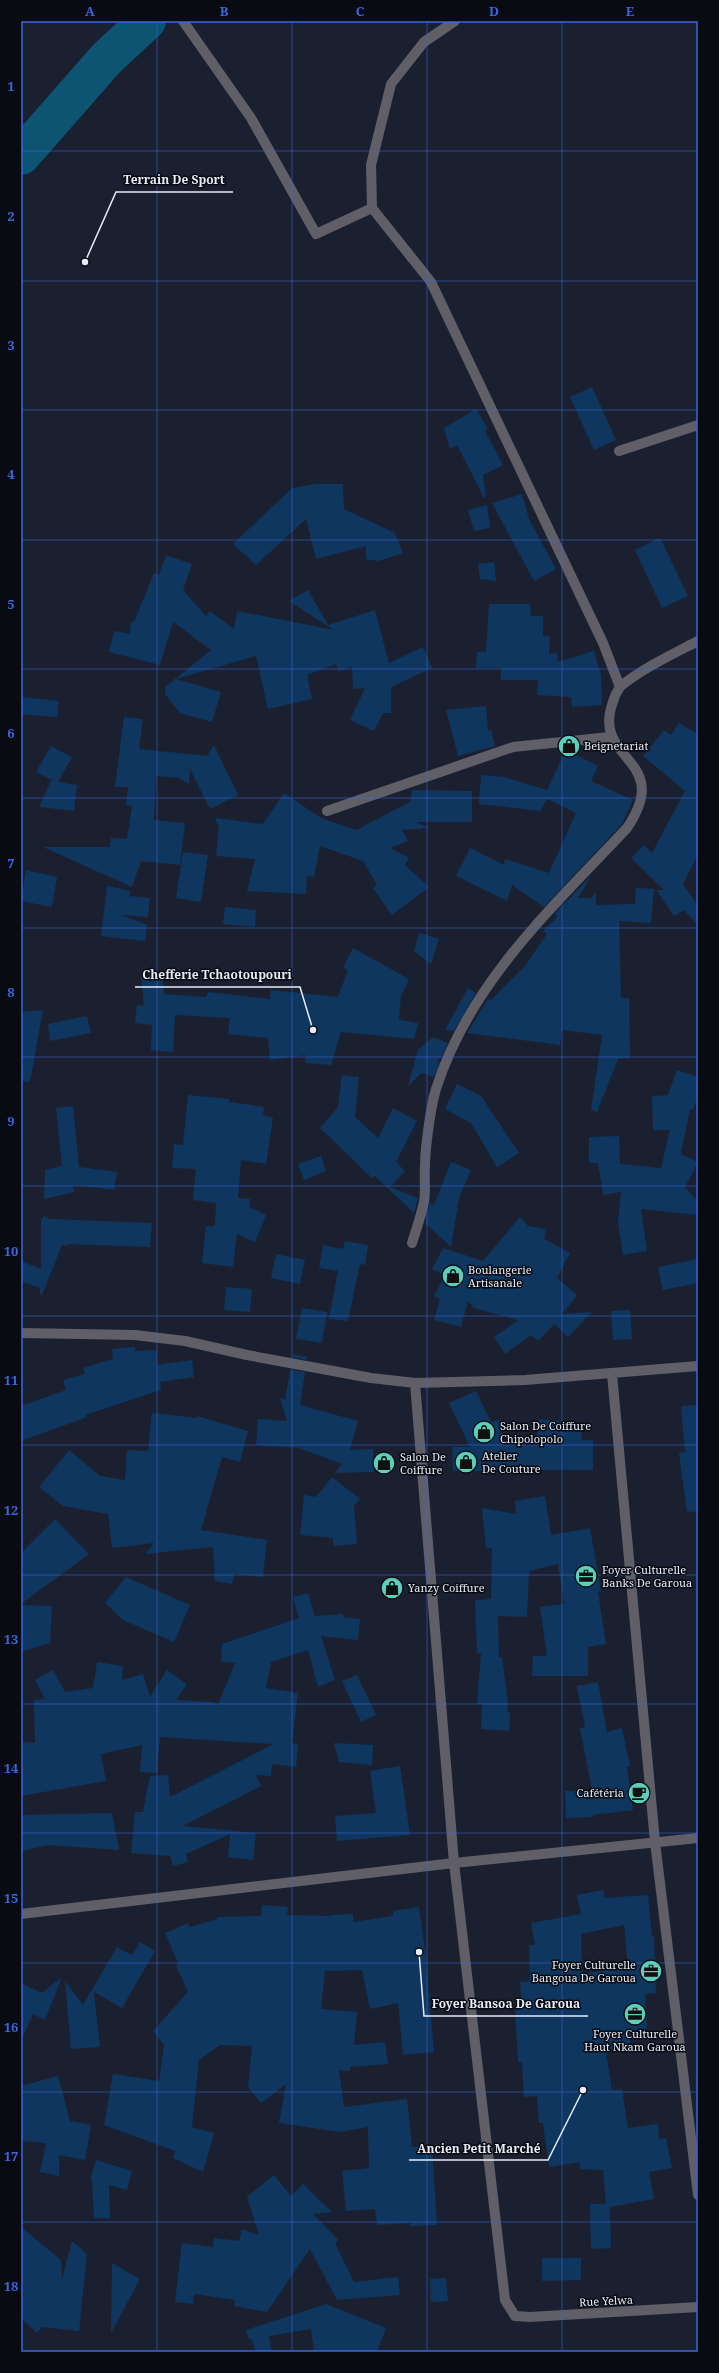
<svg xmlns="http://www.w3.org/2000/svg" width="719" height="2373" font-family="'Noto Serif',serif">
<rect width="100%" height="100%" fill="#1b2031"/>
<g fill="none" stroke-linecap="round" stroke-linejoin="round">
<path stroke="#0d5472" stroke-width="38" d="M21 156 107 58 147 21"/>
</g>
<path fill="#0f365e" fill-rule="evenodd" d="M592 387 616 440 594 450 570 397Z
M476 409 488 429 485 431 503 465 483 475 486 497 484 498 457 445 450 449 444 428Z
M316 484H343L344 509 395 533 403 553 379 561 366 559V546L316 559 306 519 256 565 233 544 292 488Z
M522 494 529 519 556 569 534 581 492 503Z
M487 505 490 528 474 531 468 510Z
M660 538 688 596 662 608 635 550Z
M166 555 192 564 183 590 206 616 210 611 234 629 237 611 334 630 289 601 308 590 328 625 375 610 389 663 423 647 432 668 391 687V713H383L374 731 350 720 365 688 353 689 352 667 338 671 336 664 307 675 312 699 268 709 256 656 176 679 221 692 212 722 180 713 165 694V687L211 650 173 622 160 665 109 652 114 631 130 634 131 622H134L154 573 159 575Z
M494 562 496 581 480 579 478 564Z
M489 604H530L531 616H543V636H550L549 654 557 653 558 662 594 651 601 675 602 705 572 707 571 697 537 695 538 680H501V668H476L477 652H486Z
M21 697 59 701 57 717 21 714Z
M486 706 488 731 491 730 495 746 458 756 446 710Z
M124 717 143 719 139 749 207 756 214 745 238 795 210 809 190 769 189 784 179 778 156 776 154 820 185 823 180 865 141 861 132 887 43 847H110L111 838 127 839 132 806 126 805 128 787H115Z
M679 723 698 734V855L683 884 698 906V924L684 910 674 916 656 890H664L631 858 644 845 652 853 685 791 643 756 664 730 671 735Z
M51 746 72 757 58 782 77 785 74 811 39 807 51 781H54L36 772Z
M566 750 598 766 591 781 633 800 622 824 544 907 512 885 507 901 456 876 470 848 504 865 505 859 549 873 576 813 547 799 540 811 479 804 481 775 504 777 547 790Z
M412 790 472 791V822H416L429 828 402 830 408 841 390 848 409 858 405 865 429 887 392 915 373 888 377 885 363 861 320 846 314 877 307 876 306 894 247 891 255 859 216 856 219 827 215 818 263 824 284 793 321 818 356 830 410 802Z
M183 852 208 855 201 902 176 898Z
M26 870 57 877 52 907 21 901Z
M592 875 578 898H590L588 901 596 893V905L635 904 636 888 654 889 651 923 619 921 621 998H629L630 1058 618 1059 597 1112 591 1110 602 1035 562 1030 560 1045 467 1033 488 999 491 1000 524 967 547 934 543 931 558 916 554 914Z
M107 886 131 891 129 896 150 898 148 917 121 915 147 925 145 941 101 936Z
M225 907 256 910 255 927 223 924Z
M419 933 439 939 431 964 414 951Z
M353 948 409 979 401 996 399 1020 418 1023 414 1039 341 1032 331 1065 305 1063 306 1055 270 1060 268 1038 228 1034 230 1018 175 1015 173 1052 151 1050 152 1025 135 1023 137 1005 144 1006 141 977 162 975 164 994 206 997 208 992 270 999 271 990 338 997 348 970 343 967Z
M468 988 476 993 454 1031 445 1030Z
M43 1010 30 1082 21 1081V1012Z
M87 1016 91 1033 50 1041 48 1024Z
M433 1037 448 1043 442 1056 437 1061 440 1062 434 1077 422 1073 408 1086 418 1050Z
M677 1070 698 1077V1095L693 1110 690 1109 681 1154 698 1162 685 1187 698 1202V1215L641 1209 647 1251 623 1255 618 1222 621 1192 603 1195 598 1163H589V1137L619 1136 620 1164 661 1168 670 1130H653L652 1096 668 1095Z
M342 1075 359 1077 355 1117 378 1138 393 1108 417 1121 396 1162 405 1171 390 1187 418 1198 414 1213 375 1176 372 1178 320 1128 338 1107Z
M457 1084 481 1096 519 1153 497 1167 471 1123 445 1109Z
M188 1095 229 1099V1102L264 1107 263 1115 273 1118 266 1164 241 1160 238 1198 250 1199 249 1207 266 1215 255 1242 237 1234 233 1267 202 1263 206 1226H215L216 1203 193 1200 196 1169 172 1168 174 1144 183 1145Z
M73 1106 79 1167 117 1172 114 1190 73 1185 74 1192 44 1199 45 1170 62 1166 56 1108Z
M321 1156 326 1171 304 1180 298 1164Z
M451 1162 471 1170 459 1198 451 1247 425 1223 430 1203 434 1205Z
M43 1215 50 1219 152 1223 150 1247 68 1244V1246L62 1245 42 1295 40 1294V1288L21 1281V1261L41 1269V1218L43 1219Z
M520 1217 528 1226 546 1229 544 1239 570 1253 557 1278 577 1295 562 1314 592 1312 568 1337 554 1324 538 1341 531 1335 505 1354 494 1337 518 1320 474 1308 468 1301 461 1327 434 1320 440 1299 434 1296 445 1276 432 1269 443 1248 483 1261Z
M345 1241 368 1245 365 1265 360 1264 348 1321 329 1319 338 1271 319 1268 323 1245 343 1249Z
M276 1254 305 1260 300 1284 271 1278Z
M698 1259V1283L663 1290 658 1267Z
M226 1287 252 1289 250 1312 224 1310Z
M302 1308 327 1312 322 1343 296 1339Z
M630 1310 632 1339 613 1340 611 1311Z
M135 1347V1351L157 1350V1365L192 1360 194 1377 160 1382 161 1390 85 1415 87 1417 21 1441V1406L66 1390 63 1380 85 1374 83 1368 113 1359 112 1349Z
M293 1354 307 1357V1360L293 1357Z
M290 1370 305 1372 300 1405 358 1421 350 1450 373 1449 374 1472 335 1473 342 1464 299 1448 256 1445 258 1419 287 1421 280 1398 285 1400Z
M476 1391 491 1422 499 1420 503 1444 536 1445 539 1419 583 1424 581 1440H593V1470H531L530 1469 492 1468V1471H453L452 1447H470L449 1403Z
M698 1405V1511L687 1512 679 1453 685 1452 681 1406Z
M152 1413 197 1418V1416L248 1431 240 1462 222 1457 201 1530 267 1540 263 1577 234 1574 232 1584 215 1581 213 1547 145 1554 154 1543 112 1548 108 1514 63 1506 39 1487 69 1450 100 1476 125 1480 127 1450 148 1451Z
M332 1477 360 1499 354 1506 357 1544 333 1546V1538L300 1535 304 1495 316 1497Z
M545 1496 551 1535 590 1528 601 1591 598 1592 606 1644 588 1647V1676H532L533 1656H547L540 1607 564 1604 558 1564 529 1571 527 1617 498 1616 499 1657H502L508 1703 507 1712H510L509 1731 481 1729 482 1704H477L481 1653H477L475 1600 491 1599 492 1548H486L482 1508 516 1514 515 1501Z
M55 1519 89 1554 21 1604V1553Z
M126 1577 190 1605 174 1642 123 1620 105 1603Z
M308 1593 315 1616 343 1614V1617L360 1619 358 1640 321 1636 335 1680 318 1687 308 1650 271 1662 266 1688 298 1693 292 1743 298 1744 296 1767 272 1764 271 1776 256 1775 261 1786 183 1826 256 1833 253 1860 228 1857 230 1834 186 1854 188 1862 173 1866 170 1856 131 1853 135 1812H143L150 1776 168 1775 170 1797 274 1744 160 1737 157 1773 140 1772 142 1745 101 1754 106 1781 21 1796 23 1742 35 1743 34 1700 45 1699 35 1680 53 1670 65 1692 93 1688 97 1662 123 1666 122 1680 143 1674 150 1697 167 1670 187 1684 176 1700 214 1702 218 1705 235 1663 221 1662 222 1644 299 1618 293 1597Z
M21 1605 52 1606 50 1643 21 1652Z
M357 1675 376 1715 361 1722 342 1681Z
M598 1682 607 1732 622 1728 630 1766 627 1767 633 1810 593 1815V1817L566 1818 565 1791 592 1790 580 1728 585 1727 577 1686Z
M334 1743 373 1745 372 1765 339 1762Z
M400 1766 410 1835 337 1841 335 1816 376 1813 370 1771Z
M112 1813 119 1850 49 1845 21 1851V1815Z
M603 1890 605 1898 648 1895 652 1936H654L656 1993 645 1994 647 2029 630 2031 631 2050 606 2052 612 2090 622 2089 628 2128 658 2124 659 2139 666 2138 672 2168 649 2172 654 2199 610 2207 611 2248 591 2249 590 2204H606L603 2170 580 2169V2162L549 2167 543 2123H539L537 2096 524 2097 522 2062H518L515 2007H522L520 1982 530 1981 529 1945H535L531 1923 581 1914 577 1895ZM624 1925 628 1966 582 1974 581 1934Z
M262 1905 288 1907 287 1915 330 1916V1915L353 1914V1922L393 1916V1911L419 1907 426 1958 434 2052 403 2055 398 2003 370 2009 362 1970 325 1971 321 2009 357 2012 354 2045 385 2042 388 2064 350 2067V2071L339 2070 344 2107 407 2099 412 2147H432L437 2225 410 2226V2223L377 2225 375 2209 346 2211 342 2171 369 2168 368 2127 339 2132 279 2123 286 2084 261 2103 248 2087 252 2046 220 2045 199 2060 192 2127 214 2133 203 2172 173 2158 175 2151 104 2125 113 2074 159 2081 164 2045 153 2031 188 1992 175 1963 179 1965 165 1933 188 1923 190 1927 218 1919V1917L261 1916Z
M140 1942 155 1951 122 2008 94 1992 100 2047 71 2049 65 1981 83 2005 117 1947 132 1955Z
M62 1977 45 2020 33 2014 21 2041V1983L42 1993Z
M58 2076 70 2121 91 2125 85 2160 59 2155V2176L40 2172 46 2143 21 2141V2086Z
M96 2160 132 2171 127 2190 109 2185 110 2218H94L92 2180H90Z
M274 2175 291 2196 303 2184 332 2212 313 2214 338 2240 335 2243 354 2282 398 2277 400 2295 337 2300 310 2249 267 2312 234 2306 235 2300 194 2294 193 2304 175 2302 182 2243 213 2247 214 2238 239 2241 242 2229 259 2235 247 2197Z
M21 2227 61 2260 62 2279 72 2241 87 2254 79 2331 42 2327 37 2333 21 2318Z
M542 2258H581V2280L542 2281Z
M112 2263 140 2279 111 2333Z
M446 2278 448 2301 431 2302 430 2279Z
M326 2304 386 2328 377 2352H314L311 2329 269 2336 272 2352H255L252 2339H249L246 2330Z"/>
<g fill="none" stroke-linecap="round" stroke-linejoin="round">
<path stroke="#605f68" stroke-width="10" d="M183 21 251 118 316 234 372 208 431 282 603 643 620 687
M372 208 371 165 391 84 424 42 455 21
M619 451 698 425
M327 811 513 747 610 737
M412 1243C416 1230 421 1216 424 1202 426 1190 424 1178 425 1166 425 1148 431 1105 436 1089 470 982 553 907 627 828 673 760 596 761 611 708 613 701 616 691 621 686 643 668 673 654 698 641
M21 1333 135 1335 185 1341 247 1355 371 1378 415 1383 525 1380 698 1366
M612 1374 655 1842 698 2195
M415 1383 454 1863 505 2300 515 2316 530 2317 698 2307
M21 1914 454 1863 698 1838"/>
</g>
<path fill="none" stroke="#3b66dd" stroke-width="1" stroke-opacity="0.55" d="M157 21V2352M292 21V2352M427 21V2352M562 21V2352M21 151H698M21 281H698M21 410H698M21 540H698M21 669H698M21 798H698M21 928H698M21 1057H698M21 1186H698M21 1316H698M21 1445H698M21 1575H698M21 1704H698M21 1833H698M21 1963H698M21 2092H698M21 2222H698"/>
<defs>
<g id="shop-disc" transform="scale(1.15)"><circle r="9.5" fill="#5eceb8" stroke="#080b12"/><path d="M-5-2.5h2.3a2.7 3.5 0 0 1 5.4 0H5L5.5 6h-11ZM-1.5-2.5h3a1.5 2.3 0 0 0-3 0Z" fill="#111"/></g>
<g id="office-disc" transform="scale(1.15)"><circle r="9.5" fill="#5eceb8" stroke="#080b12"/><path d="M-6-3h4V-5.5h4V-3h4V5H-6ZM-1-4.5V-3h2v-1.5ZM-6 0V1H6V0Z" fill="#111"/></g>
<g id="cafe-disc" transform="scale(1.15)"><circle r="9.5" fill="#5eceb8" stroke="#080b12"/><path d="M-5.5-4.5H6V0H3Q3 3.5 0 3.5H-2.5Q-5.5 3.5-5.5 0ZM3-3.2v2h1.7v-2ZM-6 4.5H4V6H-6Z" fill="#111"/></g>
</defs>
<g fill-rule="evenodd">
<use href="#shop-disc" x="569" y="746"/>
<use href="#shop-disc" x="453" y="1276"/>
<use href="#shop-disc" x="484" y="1432"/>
<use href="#shop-disc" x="466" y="1462"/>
<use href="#shop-disc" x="384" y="1463"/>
<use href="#office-disc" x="586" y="1576"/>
<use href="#shop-disc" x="392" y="1588"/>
<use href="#cafe-disc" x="639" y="1793"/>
<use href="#office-disc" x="651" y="1971"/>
<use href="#office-disc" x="635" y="2014"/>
</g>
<g text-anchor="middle" stroke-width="3" stroke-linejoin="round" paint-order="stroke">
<g font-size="11" fill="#e8ecf8" stroke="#080b12" text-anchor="start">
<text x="584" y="750">Beignetariat</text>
<text x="468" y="1274">Boulangerie<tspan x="468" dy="13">Artisanale</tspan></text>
<text x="500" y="1430">Salon De Coiffure<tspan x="500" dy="13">Chipolopolo</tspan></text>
<text x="482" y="1460">Atelier<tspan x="482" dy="13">De Couture</tspan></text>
<text x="400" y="1461">Salon De<tspan x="400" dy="13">Coiffure</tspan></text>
<text x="602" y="1574">Foyer Culturelle<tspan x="602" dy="13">Banks De Garoua</tspan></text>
<text x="408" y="1592">Yanzy Coiffure</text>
<text x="624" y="1797" text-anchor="end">Cafétéria</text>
<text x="636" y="1969" text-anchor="end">Foyer Culturelle<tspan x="636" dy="13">Bangoua De Garoua</tspan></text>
<text x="635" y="2038" text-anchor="middle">Foyer Culturelle<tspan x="635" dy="13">Haut Nkam Garoua</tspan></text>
</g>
<g font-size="11" fill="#e8ecf8" stroke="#080b12">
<text transform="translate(606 2301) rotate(-3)" y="4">Rue Yelwa</text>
</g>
</g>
<path fill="none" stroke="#e8ecf8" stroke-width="1.5" d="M85 262L116 192H233M313 1030L300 987H135M419 1952L424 2016H588M583 2090L548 2160H409"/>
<g fill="#e8ecf8" stroke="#080b12" stroke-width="1.5">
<circle cx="85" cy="262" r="4"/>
<circle cx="313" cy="1030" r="4"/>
<circle cx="419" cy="1952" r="4"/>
<circle cx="583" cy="2090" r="4"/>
</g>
<g font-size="12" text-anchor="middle" font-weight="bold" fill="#e8ecf8" stroke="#080b12" stroke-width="3" stroke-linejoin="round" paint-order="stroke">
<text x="174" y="184">Terrain De Sport</text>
<text x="217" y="979">Chefferie Tchaotoupouri</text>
<text x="506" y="2008">Foyer Bansoa De Garoua</text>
<text x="479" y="2153">Ancien Petit Marché</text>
</g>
<rect width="719" height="2373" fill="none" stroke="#080b12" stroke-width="44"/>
<rect x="22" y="22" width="675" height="2329" fill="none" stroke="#3b66dd" stroke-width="1.5"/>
<g font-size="13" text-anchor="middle" font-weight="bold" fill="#3b66dd">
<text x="90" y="16">A</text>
<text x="224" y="16">B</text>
<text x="360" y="16">C</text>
<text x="494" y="16">D</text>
<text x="630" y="16">E</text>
<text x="11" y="91">1</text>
<text x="11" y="221">2</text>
<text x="11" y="350">3</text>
<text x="11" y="479">4</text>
<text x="11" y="609">5</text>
<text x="11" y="738">6</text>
<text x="11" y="868">7</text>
<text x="11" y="997">8</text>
<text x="11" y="1126">9</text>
<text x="11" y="1256">10</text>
<text x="11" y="1385">11</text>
<text x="11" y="1515">12</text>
<text x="11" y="1644">13</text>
<text x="11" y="1773">14</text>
<text x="11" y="1903">15</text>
<text x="11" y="2032">16</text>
<text x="11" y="2161">17</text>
<text x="11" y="2291">18</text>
</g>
</svg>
